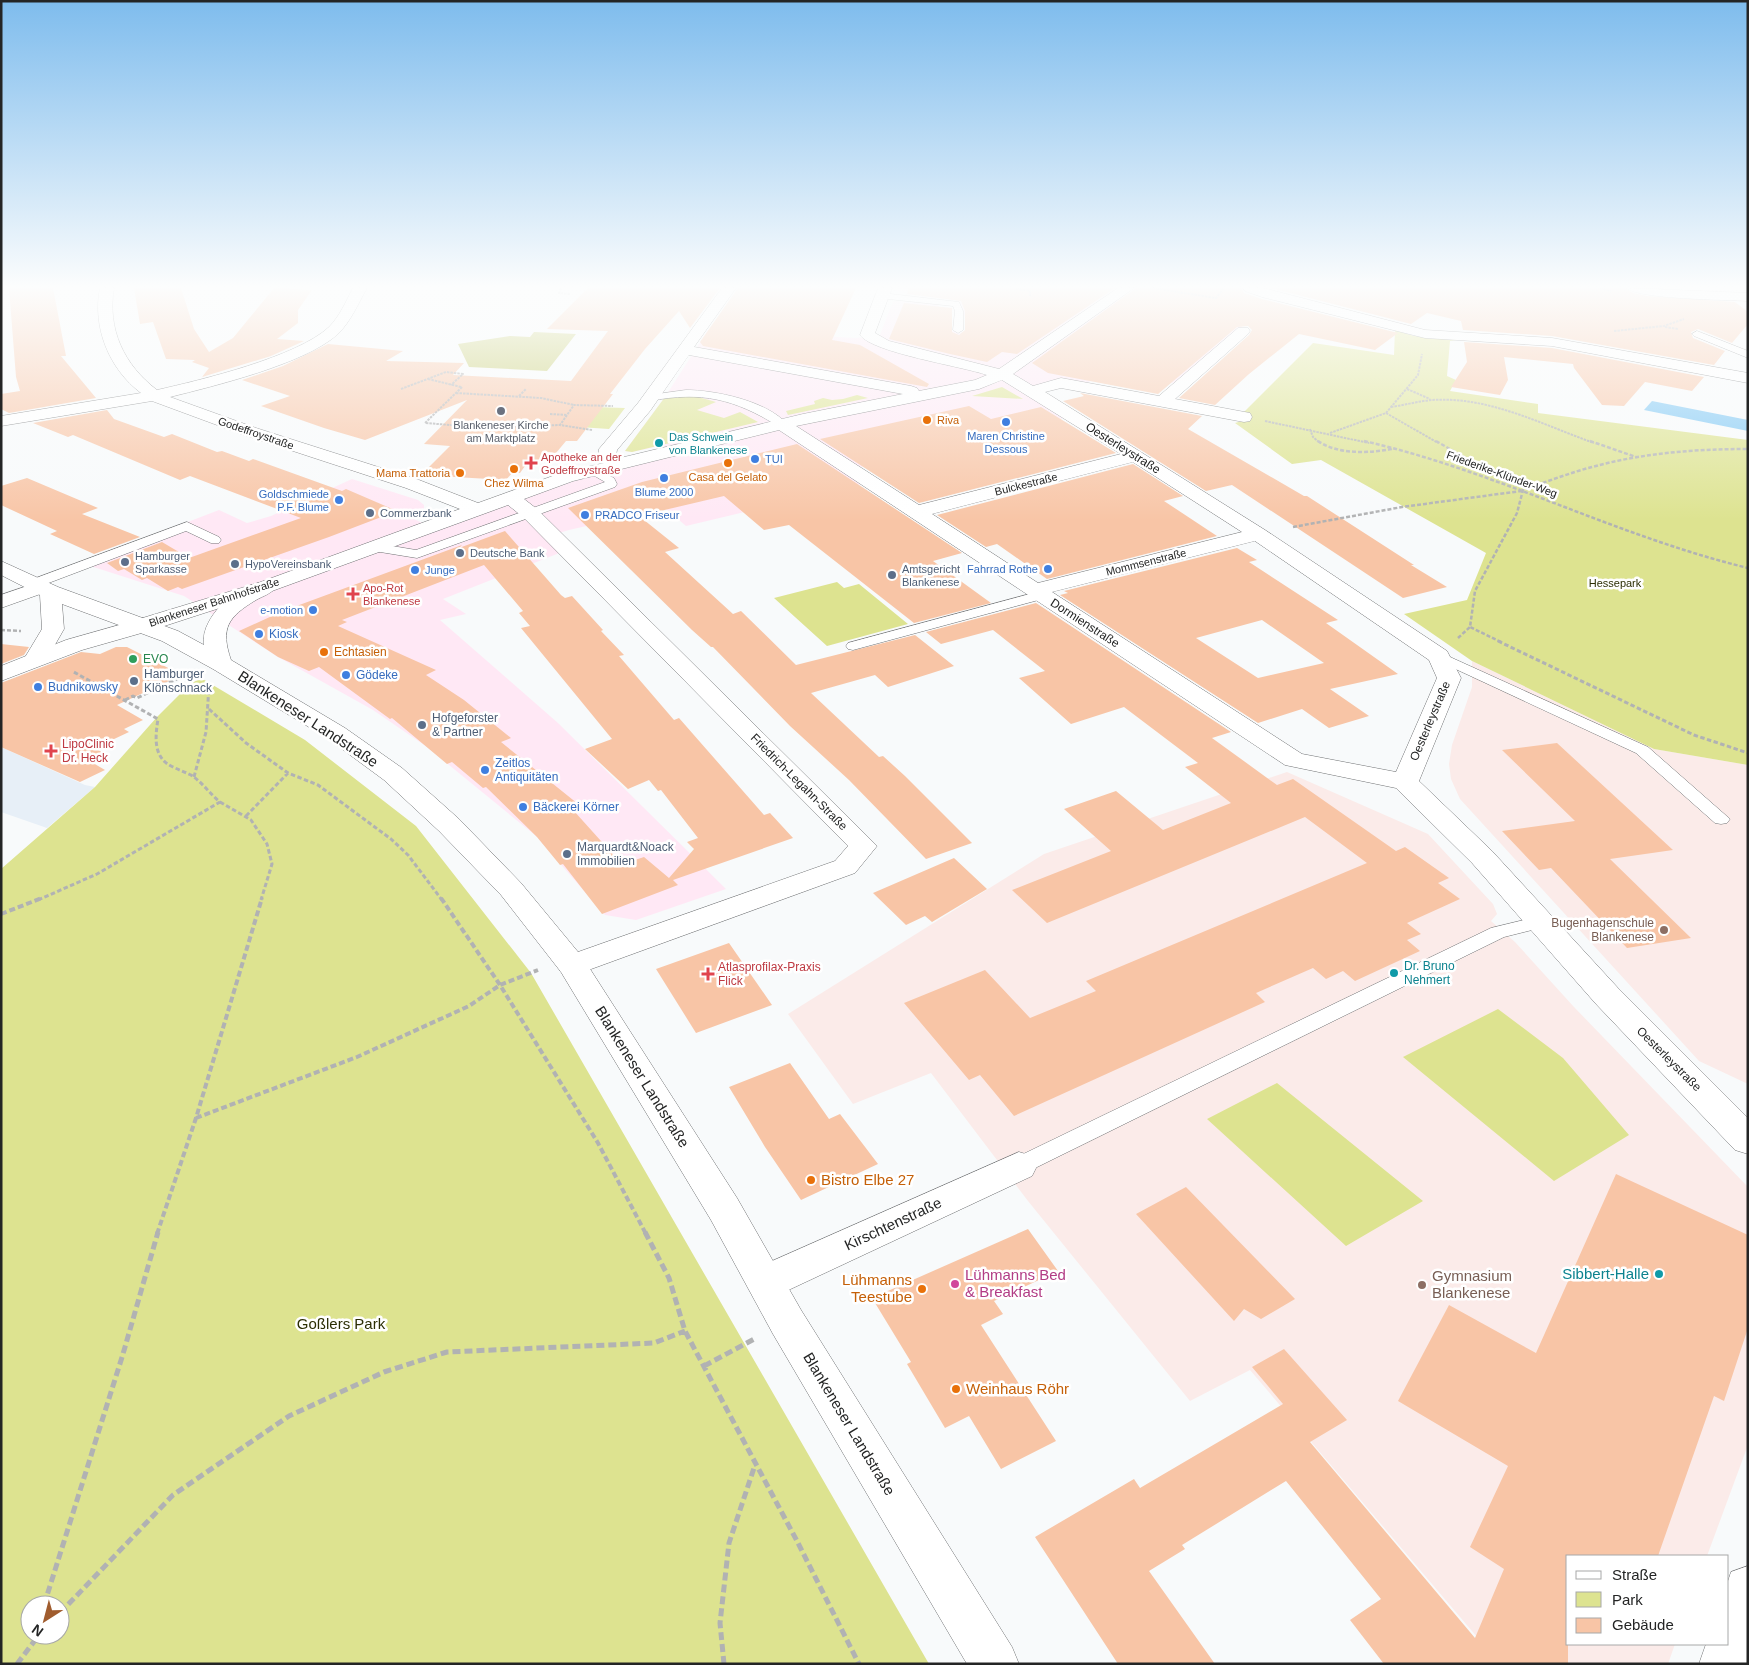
<svg xmlns="http://www.w3.org/2000/svg" width="1749" height="1665" font-family="Arial,sans-serif">
<rect width="100%" height="100%" fill="#f8fafb"/>
<path fill="#ffe8f5" d="M897 288H1221L1240 321 1243 331 1182 385 1103 370 1083 387 1061 383 1033 391 1072 416 852 469 870 482 686 526 665 508 569 530 552 535 567 550 443 599 466 614 440 620 558 723 726 889 636 920 605 915 536 836 427 747 373 710 278 657 184 596 81 563 219 510 247 523 271 516 352 479 418 500 424 505V510L414 519 435 529 586 477 668 456 656 447 632 452 625 451 665 397 708 330 856 338 880 335 893 301 939 303 934 327 970 334 1000 321 964 316 957 298 929 294 896 292Z"/>
<path fill="#e7eff7" d="M1 747 85 785 95 787 47 828 1 812Z"/>
<path fill="#fbebe9" d="M1472 661 1654 749 1748 765V1084L1699 1061 1460 799 1451 779 1449 764 1452 745 1472 687Z
M1287 772 1428 834 1493 904 1497 914 1491 921 1515 942 1574 1007 1748 1187V1445L1707 1556H1568V1644H1675L1668 1664H1500L1250 1370 1190 1401 1028 1201 931 1073 853 1104 788 1014 1044 854Z"/>
<path fill="#dde390" fill-rule="evenodd" d="M1395 330 1414 336 1462 339 1450 341 1447 376 1456 380 1450 391 1538 404V413L1748 440V765L1654 749 1472 661 1404 614 1467 600 1486 553 1321 460 1292 464 1235 423 1242 421 1244 412 1313 343 1394 355Z
M1002 387 1023 399 972 396Z
M684 393 716 402 697 410 724 418 740 412 758 422 632 452 625 451 665 397Z
M857 395 868 398 788 415 786 411 815 404 814 401 823 398 832 400 843 399Z
M594 407 625 408 609 429 579 427Z
M837 582 844 588 859 584 908 624 827 646 774 598Z
M201 678 305 740 416 826 531 973 929 1664H1V869L95 787 157 717 190 684ZM30 1605H60V1635H30Z
M1498 1009 1563 1058 1629 1135 1554 1181 1403 1057Z
M1277 1083 1423 1201 1346 1246 1207 1119Z"/>
<path fill="#c4ca6b" d="M534 332 576 334 547 371 469 367 458 344 510 336 530 337Z"/>
<path fill="#80c8f4" d="M1652 401 1748 420V431L1644 410Z"/>
<path fill="#f8c5a6" fill-rule="evenodd" d="M9 288H53L66 356H61L96 398 9 413 1 409V394L20 391 16 377Z
M134 288H181L194 329 209 352 233 338 274 288 312 290 298 310V323L277 339 304 341 271 356 202 377 209 368 192 362 195 360 166 359 153 322 140 324Z
M588 288H720L690 328 679 311 645 349 610 394H613L577 441H566L556 453 546 452 534 467 525 466 520 473H512L506 480 421 475 450 446 424 444 467 400 365 440 324 428 261 406 290 396 242 380 283 366 328 344 403 351 386 361 464 363 453 375 571 381 608 331 547 329Z
M738 288H856L832 340 860 345 929 384 927 387 703 346 700 342Z
M909 288H1115L1017 354 1002 352 987 362 950 354 889 339 904 303 952 308V332L959 335 965 330V311L961 301 907 294Z
M1136 288H1241L1244 293 1262 299 1398 333 1375 350 1299 334 1249 374 1215 405 1179 398 1249 335 1252 330 1248 326 1237 327 1158 394 1048 373 1032 363Z
M1271 288H1625L1633 293 1647 296 1735 302 1748 312V324L1732 343 1698 329 1691 332 1693 338 1725 351 1714 365 1552 336 1463 330 1461 321 1427 313 1411 324Z
M1464 342 1552 348 1704 377 1692 391 1645 382 1624 406 1602 405 1574 368 1573 364 1504 357 1508 380 1500 395 1451 387 1467 362Z
M1080 393 1202 416 1188 429 1304 496H1307L1414 565H1411L1447 587 1403 598 1232 485 1206 491 1063 401 1084 396Z
M969 406 991 419 1041 407 1116 453 919 503 820 439Z
M107 410 114 419 164 437 172 434 217 452 222 451 249 461 253 459 342 491 346 489 397 511 329 537 182 589 178 587 168 591 147 578 142 580 124 569 118 571 107 563 162 542 189 558 301 518 190 476 180 480 73 435 68 437 33 423Z
M797 444 962 553 933 561 991 603 914 623 789 525 764 530 724 496 639 516 679 548 665 552 733 614 741 611 796 665 915 635 954 666 888 687 875 675 811 693 879 757 883 756 905 776 972 843 926 859 849 780 790 726 713 647H711L692 630 568 508 642 482Z
M1133 464 1183 496 1164 501 1217 536 1047 579 997 544 986 547 937 515Z
M27 478 98 508 82 514 140 537 94 554 50 534 57 531 1 505V486Z
M505 531 561 595 565 598 572 596 603 630 601 631 624 655 619 656 674 720 679 718 764 815 770 813 793 838 673 880 678 885 602 914 563 864 560 865 537 837 486 787 483 788 452 762 447 764 392 718 390 719 319 667 309 671 278 657 239 631 283 611 462 545 459 548ZM484 565 523 611 519 613 530 626 521 628 612 739 585 749 628 789 649 780 658 791 661 790 698 838 687 842 694 849 669 878 644 857 626 863 623 859 619 861 574 811 583 808 501 742 511 738 464 700 426 675 436 670 338 626 347 622 342 620Z
M1237 548 1257 560 1249 562 1338 620 1326 623 1398 674 1330 689 1369 716 1329 728 1302 709 1258 723 1060 595 1068 593 1064 591ZM1262 620 1324 663 1258 678 1196 638Z
M1036 603 1231 732 1212 738 1277 785 1293 779 1396 851 1405 847 1449 878 1438 883 1460 899 1407 923 1421 934 1407 940 1420 951 1355 981 1343 971 1326 979 1313 968 1256 993 1265 1002 1014 1116 980 1075 969 1080 904 1003 985 970 1030 1018 1096 991 1086 981 1367 863 1305 817 1047 923 1012 890 1111 851 1064 809 1116 791 1163 830 1231 803 1185 767 1198 763 1124 707 1071 724 1019 678 1045 671 993 630 941 644 926 632Z
M1 644 29 647 24 655 1 664Z
M116 647H127L182 675 117 705 143 720 124 729 129 732 95 748 107 755 93 763 105 770 80 782 1 747V683L81 652 100 654Z
M1557 743 1673 850 1610 859 1691 938 1627 948 1551 868 1539 870 1502 831 1575 821 1502 750Z
M954 858 987 889 932 922 925 916 906 925 873 893Z
M729 943 772 1005 696 1033 656 969Z
M790 1063 829 1119 840 1114 878 1164 801 1200 765 1147 729 1087Z
M1616 1174 1748 1235V1328L1724 1401 1714 1396 1658 1556H1568V1664H1384L1350 1620 1381 1599 1286 1481 1182 1545 1185 1549 1149 1571 1215 1664H1118L1035 1537 1134 1479 1140 1488 1283 1404 1252 1367 1284 1349 1347 1420 1310 1442 1475 1638 1504 1569 1470 1547 1508 1466 1398 1401 1449 1305 1536 1353Z
M1186 1187 1295 1299 1261 1319 1244 1309 1234 1321 1136 1214Z
M1028 1229 1058 1271 994 1301 1003 1314 981 1325 1056 1441 1001 1469 969 1416 945 1428 907 1364 911 1362 872 1298Z"/>
<g fill="none" stroke-linecap="round" stroke-linejoin="round">
<g stroke="#707274" stroke-width="1">
<path id="service" d="M882 293 959 302 963 311V330L958 333 953 330 955 311 953 306 879 298V294Z
M1697 331 1748 351V358L1694 336 1692 334Z
M686 390C715 390 767 401 787 424L782 427 778 426C734 399 702 391 650 401L645 398 650 395Z
M592 467 614 478 617 484 615 487 417 558 374 551 368 547 374 543 416 550 605 482 588 472 586 470Z
M187 522 219 537 221 540 219 543H211L186 531 38 587H28L26 584 28 581Z
M1041 591 1048 595 1046 598 853 650 848 649 846 646 848 643Z
M1439 652 1648 747 1730 819 1727 823 1721 824 1715 823 1636 753 1434 659 1432 656 1434 653Z
M1541 916 1548 918 1550 922 1548 926 1504 937 1027 1172 1019 1175 1011 1172 1008 1166 1011 1160 1491 928Z"/>
</g>
<g stroke="#707274" stroke-width="1">
<path id="minor" d="M100 288H114C107 329 124 365 157 390 201 380 297 357 329 327 340 316 346 301 353 288H367C358 304 351 321 338 334 305 364 214 386 170 397L256 428 419 480 478 503 561 473 604 463 598 456 599 449 638 403 722 288H736L694 347 911 386 917 388 919 391 975 380 987 375C961 366 873 353 860 335L878 288H892L875 333 889 341 999 369 1118 288H1134L1013 374 1033 386 1061 378 1159 396 1238 328H1248L1250 331 1248 334 1175 399 1250 413 1252 417 1250 421 1244 422 1061 388 1045 392 1265 530 1447 651 1461 678 1419 781 1492 851 1618 988 1748 1118V1154L1735 1150 1596 1004 1472 863 1396 788 1285 765 779 430 573 481 524 499 537 509 877 846 855 873 583 972 572 975 561 972 557 965 561 958 835 861 848 846 523 517 508 505 272 591 152 630 144 632 136 630 133 625 136 620 258 583 460 509 406 488 244 435 152 401 1 426V416L141 393C109 369 92 327 100 288ZM689 355 903 394 803 414 620 458 616 455 617 450 650 411ZM1002 380 1121 454 919 505 796 426 979 389ZM1133 462 1242 532 1038 583 932 514ZM1255 541 1429 660 1437 678 1396 772 1302 754 1052 592Z
M1243 288H1263L1425 330 1552 338 1748 373V383L1552 346 1425 338 1262 297 1245 291Z
M39 582 46 584 50 588 46 592 1 608V595Z
M1019 1152 1032 1156 1037 1166 1032 1176 780 1294 766 1299 752 1294 746 1282 752 1270Z
M1748 1566V1664H1699L1706 1644H1728V1581L1731 1572Z"/>
</g>
<g stroke="#707274" stroke-width="1">
<path id="tertiary" d="M1627 288 1748 293V301C1729 300 1636 299 1627 288Z
M144 618 152 620 155 625 152 630 82 650 1 681V666L66 640Z"/>
</g>
<g stroke="#707274" stroke-width="1">
<path id="secondary" d="M1 561 58 587 178 631 204 645C199 615 246 576 272 583L276 587C271 594 263 596 256 600 228 617 220 628 231 660L345 728 402 768 459 819 521 883 583 958 737 1198 801 1310 1012 1647 1019 1664H967L773 1334 711 1220 561 972 501 895 439 831 384 780 327 738 213 669 162 641 62 604 64 629 44 664 36 666 28 664 24 659 42 629 40 595 1 575Z"/>
</g>
<path stroke="#b1b2b3" stroke-width="2" stroke-dasharray="2.5 1" stroke-linecap="butt" d="M561 288 559 293 570 294
M1153 288 1216 298 1224 288
M1600 288 1611 291
M1016 289 1030 291V296
M1665 327 1678 329
M1614 331 1664 326 1684 319
M428 379 461 387
M462 387 425 423 489 428 560 425
M401 389 446 372 463 374 451 385
M1407 389 1430 399
M456 393 541 398 574 405
M519 396 526 389
M1391 407C1405 405 1419 401 1432 400 1489 396 1543 425 1594 443
M1386 413 1438 443
M550 414 567 415
M1265 421 1369 443
M1310 429 1313 437 1320 443
M592 430 560 425 574 405 613 406
M1330 433 1386 413 1418 375 1422 354"/>
<path stroke="#b1b2b3" stroke-width="2.5" stroke-dasharray="4 2" stroke-linecap="butt" d="M1318 441C1338 455 1370 453 1392 449
M1364 441C1496 471 1616 536 1748 568
M1436 441 1507 482
M1590 441 1636 457
M1293 527 1402 507 1521 491
M1 630 21 631
M1458 638 1470 627
M1501 642 1470 627 1475 591 1517 513 1523 490C1546 482 1569 473 1592 467 1643 453 1695 449 1748 449"/>
<path stroke="#b1b2b3" stroke-width="3" stroke-dasharray="4.5 2.5" stroke-linecap="butt" d="M1498 641 1694 735 1748 753
M125 700 133 696 137 698 187 674
M209 709 246 743 288 773 318 785 391 839 408 855 442 900
M194 777 206 732 209 686
M220 802 251 820 267 844 272 864 261 900
M246 816 288 773
M38 900 97 874 220 802C210 794 202 782 191 775 185 772 179 770 173 767 153 758 155 738 158 719L72 671"/>
<path stroke="#b1b2b3" stroke-width="4" stroke-dasharray="6 3" stroke-linecap="butt" d="M441 898 500 985 598 1143 646 1234
M1 914 42 898
M196 1118 357 1057 469 1006 500 985 538 970
M157 1234 196 1118 262 898"/>
<path stroke="#b1b2b3" stroke-width="5" stroke-dasharray="8 4" stroke-linecap="butt" d="M645 1232 669 1278 685 1331 797 1541 859 1664
M704 1366 756 1338
M44 1605 123 1354 158 1232
M60 1613 173 1495 289 1416 384 1372 447 1352 654 1343 685 1331
M17 1664 39 1635
M724 1664 720 1623 729 1543 755 1465"/>
<use href="#service" fill="#fff" fill-rule="evenodd"/>
<use href="#minor" fill="#fff" fill-rule="evenodd"/>
<use href="#tertiary" fill="#fff" fill-rule="evenodd"/>
<use href="#secondary" fill="#fff" fill-rule="evenodd"/>
</g>
<linearGradient id="sky" x2="0" y2="1"><stop stop-color="#7ebced"/><stop offset="0.55" stop-color="#fcfdfd"/><stop offset="1" stop-color="#fcfdfd" stop-opacity="0"/></linearGradient>
<rect width="1749" height="521" fill="url(#sky)"/>
<circle fill="#6b7280" stroke="#fff" stroke-width="2" cx="501" cy="411" r="5"/>
<g fill="#e8710a" stroke="#fff" stroke-width="2">
<circle cx="927" cy="420" r="5"/>
<circle cx="728" cy="463" r="5"/>
<circle cx="514" cy="469" r="5"/>
<circle cx="460" cy="473" r="5"/>
<circle cx="324" cy="652" r="5"/>
<circle cx="811" cy="1180" r="5"/>
<circle cx="922" cy="1289" r="5"/>
<circle cx="956" cy="1389" r="5"/>
</g>
<g fill="#3f7fe0" stroke="#fff" stroke-width="2">
<circle cx="1006" cy="422" r="5"/>
<circle cx="755" cy="459" r="5"/>
<circle cx="664" cy="478" r="5"/>
<circle cx="339" cy="500" r="5"/>
<circle cx="585" cy="515" r="5"/>
<circle cx="1048" cy="569" r="5"/>
<circle cx="415" cy="570" r="5"/>
<circle cx="313" cy="610" r="5"/>
<circle cx="259" cy="634" r="5"/>
<circle cx="346" cy="675" r="5"/>
<circle cx="38" cy="687" r="5"/>
<circle cx="485" cy="770" r="5"/>
<circle cx="523" cy="807" r="5"/>
</g>
<g fill="#0f9aa8" stroke="#fff" stroke-width="2">
<circle cx="659" cy="443" r="5"/>
<circle cx="1394" cy="973" r="5"/>
<circle cx="1659" cy="1274" r="5"/>
</g>
<g fill="#e0444e" stroke="#fff" stroke-width="2">
<path d="M528.5 455.5h5v5h5v5h-5v5h-5v-5h-5v-5h5z"/>
<path d="M350.5 586.5h5v5h5v5h-5v5h-5v-5h-5v-5h5z"/>
<path d="M48.5 743.5h5v5h5v5h-5v5h-5v-5h-5v-5h5z"/>
<path d="M705.5 966.5h5v5h5v5h-5v5h-5v-5h-5v-5h5z"/>
</g>
<g fill="#5c6f8a" stroke="#fff" stroke-width="2">
<circle cx="370" cy="513" r="5"/>
<circle cx="460" cy="553" r="5"/>
<circle cx="125" cy="562" r="5"/>
<circle cx="235" cy="564" r="5"/>
<circle cx="892" cy="575" r="5"/>
<circle cx="134" cy="681" r="5"/>
<circle cx="422" cy="725" r="5"/>
<circle cx="567" cy="854" r="5"/>
</g>
<circle fill="#2e9e5b" stroke="#fff" stroke-width="2" cx="133" cy="659" r="5"/>
<g fill="#8d6e63" stroke="#fff" stroke-width="2">
<circle cx="1664" cy="930" r="5"/>
<circle cx="1422" cy="1285" r="5"/>
</g>
<circle fill="#d1479c" stroke="#fff" stroke-width="2" cx="955" cy="1284" r="5"/>
<g text-anchor="middle" stroke-width="5" stroke-linejoin="round" paint-order="stroke">
<g font-size="11" fill="#c56008" stroke="#fff">
<text x="937" y="424" text-anchor="start">Riva</text>
<text x="450" y="477" text-anchor="end">Mama Trattoria</text>
<text x="728" y="481">Casa del Gelato</text>
<text x="514" y="487">Chez Wilma</text>
</g>
<g font-size="11" fill="#5b616d" stroke="#fff">
<text x="501" y="429">Blankeneser Kirche<tspan x="501" dy="13">am Marktplatz</tspan></text>
</g>
<g font-size="11" fill="#242525" stroke="#fff">
<text transform="translate(256 433) rotate(19)" y="4">Godeffroystraße</text>
<text transform="translate(1502 474) rotate(20)" y="4">Friederike-Klünder-Weg</text>
<text transform="translate(1026 484) rotate(-14)" y="4">Bulckestraße</text>
<text transform="translate(1146 562) rotate(-14)" y="4">Mommsenstraße</text>
<text transform="translate(214 602) rotate(-18)" y="4">Blankeneser Bahnhofstraße</text>
</g>
<g font-size="11" fill="#366cbe" stroke="#fff" text-anchor="start">
<text x="1006" y="440" text-anchor="middle">Maren Christine<tspan x="1006" dy="13">Dessous</tspan></text>
<text x="765" y="463">TUI</text>
<text x="664" y="496" text-anchor="middle">Blume 2000</text>
<text x="329" y="498" text-anchor="end">Goldschmiede<tspan x="329" dy="13">P.F. Blume</tspan></text>
<text x="595" y="519">PRADCO Friseur</text>
<text x="1038" y="573" text-anchor="end">Fahrrad Rothe</text>
<text x="425" y="574">Junge</text>
<text x="303" y="614" text-anchor="end">e-motion</text>
</g>
<g font-size="11" fill="#0d838f" stroke="#fff" text-anchor="start">
<text x="669" y="441">Das Schwein<tspan x="669" dy="13">von Blankenese</tspan></text>
</g>
<g font-size="11" fill="#be3a42" stroke="#fff" text-anchor="start">
<text x="541" y="461">Apotheke an der<tspan x="541" dy="13">Godeffroystraße</tspan></text>
<text x="363" y="592">Apo-Rot<tspan x="363" dy="13">Blankenese</tspan></text>
</g>
<g font-size="11" fill="#4e5e75" stroke="#fff" text-anchor="start">
<text x="380" y="517">Commerzbank</text>
<text x="470" y="557">Deutsche Bank</text>
<text x="135" y="560">Hamburger<tspan x="135" dy="13">Sparkasse</tspan></text>
<text x="245" y="568">HypoVereinsbank</text>
<text x="902" y="573">Amtsgericht<tspan x="902" dy="13">Blankenese</tspan></text>
</g>
<g font-size="11" fill="#2c2e04" stroke="#fff">
<text x="1615" y="587">Hessepark</text>
</g>
<g font-size="12" fill="#242525" stroke="#fff">
<text transform="translate(1123 448) rotate(32)" y="4">Oesterleystraße</text>
<text transform="translate(1085 623) rotate(33)" y="4">Dormienstraße</text>
<text transform="translate(1430 721) rotate(-67)" y="4">Oesterleystraße</text>
<text transform="translate(799 782) rotate(45)" y="4">Friedrich-Legahn-Straße</text>
<text transform="translate(1669 1059) rotate(45)" y="4">Oesterleystraße</text>
</g>
<g font-size="12" fill="#366cbe" stroke="#fff" text-anchor="start">
<text x="269" y="638">Kiosk</text>
<text x="356" y="679">Gödeke</text>
<text x="48" y="691">Budnikowsky</text>
<text x="495" y="767">Zeitlos<tspan x="495" dy="14">Antiquitäten</tspan></text>
<text x="533" y="811">Bäckerei Körner</text>
</g>
<g font-size="12" fill="#c56008" stroke="#fff" text-anchor="start">
<text x="334" y="656">Echtasien</text>
</g>
<g font-size="12" fill="#27864d" stroke="#fff" text-anchor="start">
<text x="143" y="663">EVO</text>
</g>
<g font-size="12" fill="#4e5e75" stroke="#fff" text-anchor="start">
<text x="144" y="678">Hamburger<tspan x="144" dy="14">Klönschnack</tspan></text>
<text x="432" y="722">Hofgeforster<tspan x="432" dy="14">&amp; Partner</tspan></text>
<text x="577" y="851">Marquardt&amp;Noack<tspan x="577" dy="14">Immobilien</tspan></text>
</g>
<g font-size="12" fill="#be3a42" stroke="#fff" text-anchor="start">
<text x="62" y="748">LipoClinic<tspan x="62" dy="14">Dr. Heck</tspan></text>
<text x="718" y="971">Atlasprofilax-Praxis<tspan x="718" dy="14">Flick</tspan></text>
</g>
<g font-size="12" fill="#785e54" stroke="#fff" text-anchor="end">
<text x="1654" y="927">Bugenhagenschule<tspan x="1654" dy="14">Blankenese</tspan></text>
</g>
<g font-size="12" fill="#0d838f" stroke="#fff" text-anchor="start">
<text x="1404" y="970">Dr. Bruno<tspan x="1404" dy="14">Nehmert</tspan></text>
</g>
<g font-size="15" fill="#242525" stroke="#fff">
<text transform="translate(308 719) rotate(33)" y="5">Blankeneser Landstraße</text>
<text transform="translate(642 1077) rotate(58)" y="5">Blankeneser Landstraße</text>
<text transform="translate(893 1224) rotate(-25)" y="5">Kirschtenstraße</text>
<text transform="translate(849 1424) rotate(59)" y="5">Blankeneser Landstraße</text>
</g>
<g font-size="15" fill="#c56008" stroke="#fff" text-anchor="start">
<text x="821" y="1185">Bistro Elbe 27</text>
<text x="912" y="1285" text-anchor="end">Lühmanns<tspan x="912" dy="17">Teestube</tspan></text>
<text x="966" y="1394">Weinhaus Röhr</text>
</g>
<g font-size="15" fill="#0d838f" stroke="#fff" text-anchor="end">
<text x="1649" y="1279">Sibbert-Halle</text>
</g>
<g font-size="15" fill="#b23c85" stroke="#fff" text-anchor="start">
<text x="965" y="1280">Lühmanns Bed<tspan x="965" dy="17">&amp; Breakfast</tspan></text>
</g>
<g font-size="15" fill="#785e54" stroke="#fff" text-anchor="start">
<text x="1432" y="1281">Gymnasium<tspan x="1432" dy="17">Blankenese</tspan></text>
</g>
<g font-size="15" fill="#2c2e04" stroke="#fff">
<text x="341" y="1329">Goßlers Park</text>
</g>
</g>
<rect width="1749" height="1665" fill="none" stroke="#242525" stroke-width="5"/>
<rect x="1566" y="1555" width="162" height="90" fill="#ffffff" stroke="#a7a8a8"/>
<rect x="1576" y="1571" width="25" height="8" fill="#ffffff" stroke="#a7a8a8"/>
<text x="1612" y="1580" font-size="15" fill="#242525">Straße</text>
<rect x="1576" y="1592" width="25" height="15" fill="#dde390" stroke="#a7a8a8"/>
<text x="1612" y="1605" font-size="15" fill="#242525">Park</text>
<rect x="1576" y="1618" width="25" height="15" fill="#f8c5a6" stroke="#a7a8a8"/>
<text x="1612" y="1630" font-size="15" fill="#242525">Gebäude</text>
<g transform="translate(45 1620) rotate(216)"><circle r="24" fill="#ffffff" stroke="#a7a8a8"/>
<path d="M0-4L9 19L0 12L-9 19Z" fill="#a05c2e"/>
<text y="-8" font-size="14" font-weight="bold" text-anchor="middle" fill="#242525">N</text>
</g>
</svg>
